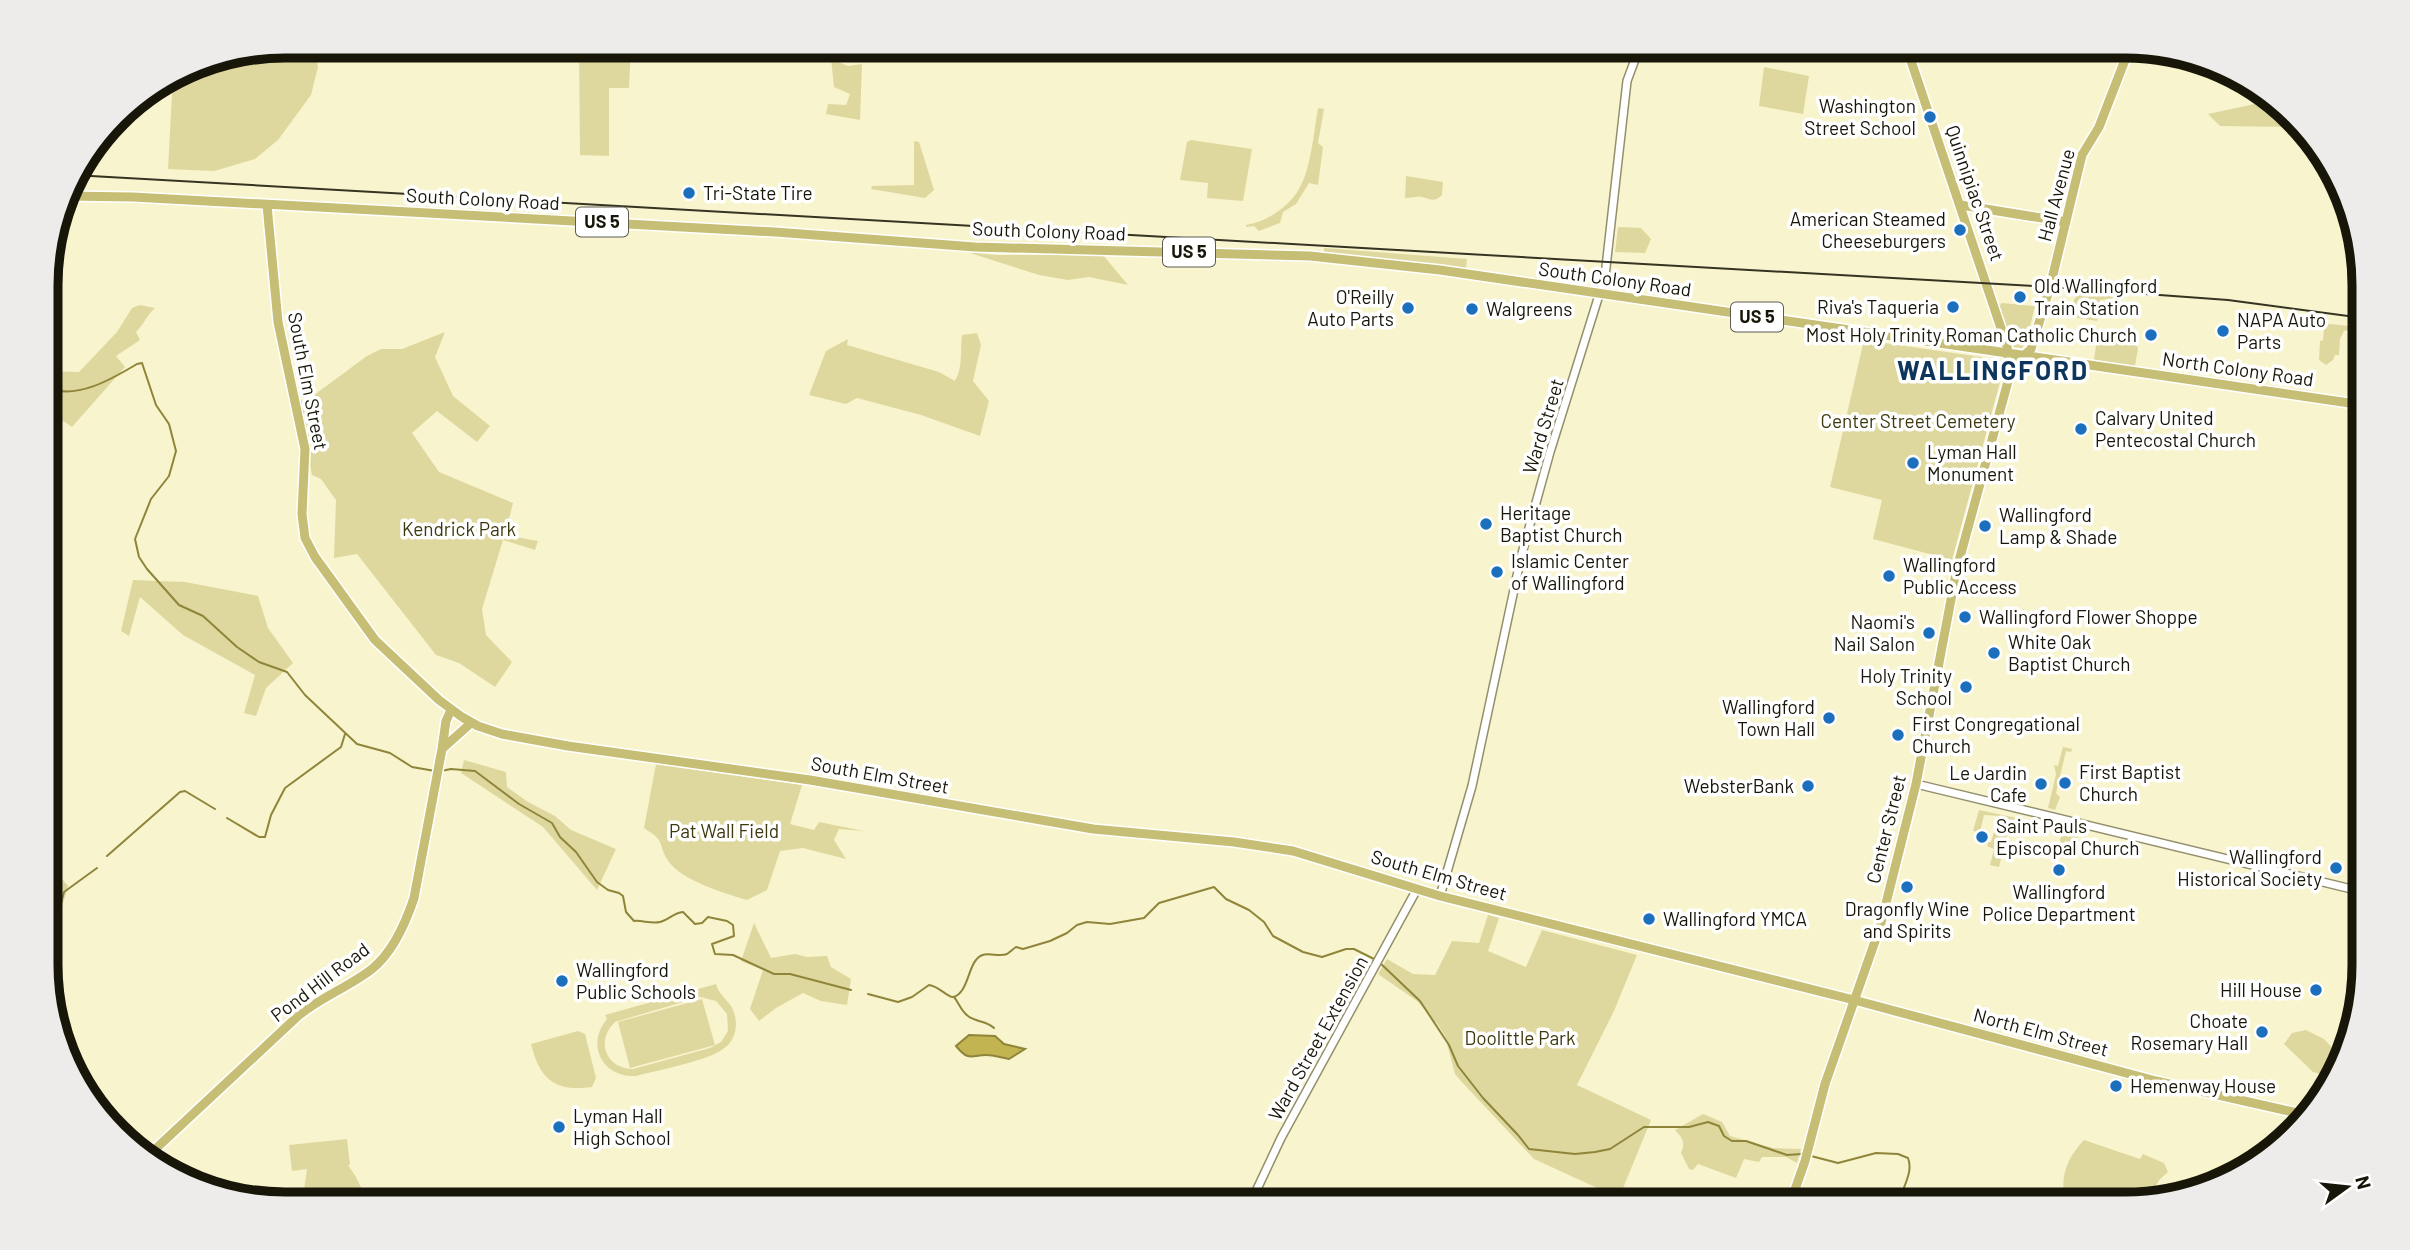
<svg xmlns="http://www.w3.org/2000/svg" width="2410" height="1250" font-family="Barlow,sans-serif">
<rect width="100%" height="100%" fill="#f8f4ce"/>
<path fill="#dfd89e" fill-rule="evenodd" d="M285 46H314L318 67 311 95 278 140 255 159 214 171 168 169 173 76 194 64Z
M579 46H631L629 88H609V156L580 155Z
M831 59 848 66 862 64 860 120 826 114 828 104 846 105 850 94 834 87Z
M1764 67 1809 76 1803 114 1759 106Z
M2265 99 2296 127 2220 126 2208 114 2264 102Z
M1318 108 1324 109 1318 143 1323 147 1318 185 1309 183 1296 204 1283 212 1280 223 1259 231 1254 226 1246 227V225C1266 222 1289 207 1299 189 1311 169 1314 131 1318 108Z
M1191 140 1252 149 1243 201 1207 198 1208 183 1180 180 1187 142Z
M914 141 919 142 934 190 925 198 871 189 872 186 914 185Z
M1406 176 1443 182 1442 195C1434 203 1431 199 1422 197 1417 196 1410 198 1405 198Z
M1618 227 1641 228 1651 239 1645 253 1615 252Z
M1324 248 1467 259 1466 269 1324 252Z
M967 252 996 255H1103L1128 285 1089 277 1068 280 1039 275Z
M2093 293 2108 294 2114 298 2100 300 2097 321 2072 317 2074 300 2077 294Z
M2002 303 2035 306 2026 343 2022 348 2014 347 2012 344 1999 306Z
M140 305 155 308C147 315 144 324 136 332L140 340 116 356 125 367 72 427 53 414 46 418V371L79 372 117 332 132 308Z
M2321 323 2359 327 2358 334 2351 329 2344 331 2340 339 2339 355H2335L2333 360 2326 365 2319 360 2320 341 2323 340 2324 329Z
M2104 329 2137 335 2136 345 2138 348 2135 366 2094 360 2097 339Z
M445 332 435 357 453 396 490 426 477 442 437 411 412 433 439 472 513 503 505 535 538 541 535 550 503 540 482 609 486 635 512 662 495 687 459 663 436 655 357 554 334 558 336 500 321 479 312 475 298 402 310 398 367 356 381 349H402Z
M977 333 981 345 973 381 989 401 980 436 921 415 857 398 846 404 809 395 826 351 848 339 847 345 939 372 955 381C963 367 960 351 962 335Z
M1864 340 1988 358 1999 369 2000 382 1952 560 1873 539 1882 500 1830 487Z
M133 580 185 582 258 596 268 628 293 663 266 688 256 716 244 713 255 675 183 635 140 597 129 636 121 631Z
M2063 747 2072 749 2071 752 2066 751 2056 793 2060 797 2055 810 2048 808 2056 774 2054 765 2058 766Z
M464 760 506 772 507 787 528 802 555 816 571 830 616 849 597 890 543 827 461 773Z
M656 764 802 785 790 824 814 830 819 822 864 831 839 829 834 840 846 859 803 848 780 851 767 890 747 900C724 893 683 881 669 862 656 843 668 843 644 828Z
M1979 810 2017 818 2008 831 1999 867 1990 865 1994 849 1987 846 1988 842H1991L1999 816 1984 815 1980 832 1973 831Z
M2057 827 2079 832 2075 849 2059 845 2062 832Z
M47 874 63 880 68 886 48 956Z
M1488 915 1499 918 1488 951 1526 967 1542 930 1637 955 1614 1011 1577 1085 1651 1120 1619 1198 1534 1159 1460 1080 1455 1074 1445 1036 1438 1025 1417 1001 1378 974 1387 959 1413 974 1435 975 1452 941 1479 943Z
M754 923 771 958 795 954 807 957 827 956 831 967 851 979 847 1005 821 1001 803 993 776 1008 759 1021 750 1009 763 970 741 961Z
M716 984C720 998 732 1001 735 1016 738 1028 734 1042 723 1049 710 1060 655 1071 636 1076 603 1078 585 1045 607 1019L605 1015ZM700 997 716 1001 727 1014 728 1031 721 1042 710 1048 633 1069C606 1069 595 1041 615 1022Z
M702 999 715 1045 630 1068 618 1022Z
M2306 1030 2324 1039 2343 1059 2340 1071 2334 1078 2313 1072 2284 1044 2292 1033Z
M578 1031 585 1034 596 1078 592 1087C555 1092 540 1080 531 1044Z
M1703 1114 1722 1122 1730 1136 1773 1148 1801 1149 1797 1163 1786 1157H1762L1759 1162 1744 1159 1736 1178 1698 1164 1693 1170 1689 1169 1681 1153C1686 1142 1682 1138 1675 1130Z
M347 1139 350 1165H348L356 1177 369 1204H302L307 1169 292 1171 289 1145Z
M2084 1140 2140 1159 2143 1154 2164 1163 2168 1172 2159 1180 2148 1202 2141 1204H2066C2059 1178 2066 1159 2084 1140Z"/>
<path fill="#c2b450" stroke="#8f853a" stroke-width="2" d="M969 1035 995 1036 1004 1044 1025 1049 1009 1059C1002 1058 994 1055 986 1055 971 1055 969 1062 956 1046Z"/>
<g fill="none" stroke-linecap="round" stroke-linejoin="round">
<path stroke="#8f853a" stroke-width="2" d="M46 387C75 401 112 379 137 364L142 363 156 405 169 424 176 451 169 476 151 499 135 539 139 557 147 569 179 605 203 616 237 647 259 662 287 672 305 695 357 744 390 753 412 767 435 771
M441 771 451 769 475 771 519 804 552 823 560 837 576 852 597 882 608 890 619 893 623 896 626 912 634 921C642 920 651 924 660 922 669 920 673 913 683 912L695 924 702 923 708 917 727 921 733 925 734 936 712 944 715 954 733 955 774 974H790L851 990
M227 818 259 837H265L271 815 285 788 341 747 345 734
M107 856 180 792 185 791 215 809
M47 943 52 936 64 892 97 868
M1379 962 1420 1001 1449 1045 1458 1066 1483 1098 1518 1135 1529 1149 1575 1154 1595 1152 1610 1149 1644 1127H1689L1708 1122 1719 1126 1724 1136 1732 1141H1746L1787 1155 1802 1154
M868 994 898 1002 912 997 929 985C939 986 948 998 953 997 967 994 968 969 976 960 984 949 997 958 1007 954 1010 952 1013 949 1016 947L1023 949 1050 941 1067 933 1077 925 1087 922 1110 924 1144 918 1159 903 1214 887 1226 899 1249 910 1264 922 1273 936 1303 952 1322 957 1346 949H1354L1374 959
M954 997C959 1003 961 1011 968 1016 977 1023 986 1020 994 1028
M1811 1156 1838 1163 1876 1153 1898 1154 1908 1158C1914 1173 1901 1189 1899 1204"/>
<g stroke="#938f6c" stroke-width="10">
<path id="minor" d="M1916 784 2364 892
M1440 896 1472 786 1521 557 1550 452 1605 276 1627 81 1640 46
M1250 1204 1281 1138 1417 889"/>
</g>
<g stroke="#fff" stroke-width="12">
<path id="major" d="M66 196 133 197 775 232 975 247 1310 256 1440 270 2363 405
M267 205 278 322 305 449 302 514 305 538 315 557 375 640 439 700 462 717 478 726 502 734 568 746 810 780 1093 829 1234 842 1293 851 1440 896 1854 1000 2156 1081 2302 1114
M1961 205 2066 222
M2010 374 2019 360 2031 349 2050 287 2082 155 2099 127 2130 47
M442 749 471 723
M149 1155 298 1016C321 997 349 987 372 969 393 952 406 922 414 898L442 749 446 721 451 710
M1790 1204 1805 1161 1825 1084 1880 927 1916 784 1957 568 2010 374 2007 346 1906 46"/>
</g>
<use href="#minor" stroke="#fff" stroke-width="7"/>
<use href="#major" stroke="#c7be75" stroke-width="9"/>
<path stroke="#353322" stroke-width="2" d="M85 159 98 160
M73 175 2050 287 2228 300 2363 318"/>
</g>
<g fill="#1b6fbd" stroke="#fff" stroke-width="2.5">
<circle cx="1930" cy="117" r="7"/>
<circle cx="689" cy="193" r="7"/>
<circle cx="1960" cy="230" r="7"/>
<circle cx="2020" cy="297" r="7"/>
<circle cx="1953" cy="307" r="7"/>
<circle cx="1408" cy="308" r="7"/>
<circle cx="1472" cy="309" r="7"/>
<circle cx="2223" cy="331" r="7"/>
<circle cx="2151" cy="335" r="7"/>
<circle cx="2081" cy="429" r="7"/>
<circle cx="1913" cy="463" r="7"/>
<circle cx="1486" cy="524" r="7"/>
<circle cx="1985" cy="526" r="7"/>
<circle cx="1497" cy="572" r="7"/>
<circle cx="1889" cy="576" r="7"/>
<circle cx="1965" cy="617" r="7"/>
<circle cx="1929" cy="633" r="7"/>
<circle cx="1994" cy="653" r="7"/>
<circle cx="1966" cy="687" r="7"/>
<circle cx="1829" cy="718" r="7"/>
<circle cx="1898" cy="735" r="7"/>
<circle cx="2065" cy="783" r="7"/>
<circle cx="2041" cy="784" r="7"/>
<circle cx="1808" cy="786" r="7"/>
<circle cx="1982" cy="837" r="7"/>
<circle cx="2336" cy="868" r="7"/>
<circle cx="2059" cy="870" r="7"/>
<circle cx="1907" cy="887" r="7"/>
<circle cx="1649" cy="919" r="7"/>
<circle cx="562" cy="981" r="7"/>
<circle cx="2316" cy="990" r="7"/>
<circle cx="2262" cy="1032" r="7"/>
<circle cx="2116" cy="1086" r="7"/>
<circle cx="559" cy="1127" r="7"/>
</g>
<g text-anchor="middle" stroke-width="7" stroke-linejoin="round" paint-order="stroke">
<g fill="#fff" stroke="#5d5c52" stroke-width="2">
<rect x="576" y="207.5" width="52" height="29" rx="5"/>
<rect x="1163" y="237.5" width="52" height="29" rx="5"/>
<rect x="1731" y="302.5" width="52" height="29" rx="5"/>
</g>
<g font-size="18" font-weight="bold" fill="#181608">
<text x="602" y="228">US 5</text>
<text x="1189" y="258">US 5</text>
<text x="1757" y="323">US 5</text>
</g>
<g font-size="19" fill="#181608" stroke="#fff" text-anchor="start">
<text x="1916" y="113" text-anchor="end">Washington<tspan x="1916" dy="22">Street School</tspan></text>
<text x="703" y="200">Tri-State Tire</text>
<text x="1946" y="226" text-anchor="end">American Steamed<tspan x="1946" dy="22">Cheeseburgers</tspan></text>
<text x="2034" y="293">Old Wallingford<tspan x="2034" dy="22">Train Station</tspan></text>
<text x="1394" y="304" text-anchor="end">O'Reilly<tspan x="1394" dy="22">Auto Parts</tspan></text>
<text x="1939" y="314" text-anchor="end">Riva's Taqueria</text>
<text x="1486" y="316">Walgreens</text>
<text x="2237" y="327">NAPA Auto<tspan x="2237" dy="22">Parts</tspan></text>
<text x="2137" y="342" text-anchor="end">Most Holy Trinity Roman Catholic Church</text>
<text x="2095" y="425">Calvary United<tspan x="2095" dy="22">Pentecostal Church</tspan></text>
<text x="1927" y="459">Lyman Hall<tspan x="1927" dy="22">Monument</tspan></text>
<text x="1500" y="520">Heritage<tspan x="1500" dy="22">Baptist Church</tspan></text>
<text x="1999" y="522">Wallingford<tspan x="1999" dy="22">Lamp &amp; Shade</tspan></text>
<text x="1511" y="568">Islamic Center<tspan x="1511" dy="22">of Wallingford</tspan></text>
<text x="1903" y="572">Wallingford<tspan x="1903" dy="22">Public Access</tspan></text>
<text x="1979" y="624">Wallingford Flower Shoppe</text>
<text x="1915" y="629" text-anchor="end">Naomi's<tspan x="1915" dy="22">Nail Salon</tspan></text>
<text x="2008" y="649">White Oak<tspan x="2008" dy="22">Baptist Church</tspan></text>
<text x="1952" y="683" text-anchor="end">Holy Trinity<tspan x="1952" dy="22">School</tspan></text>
<text x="1815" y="714" text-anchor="end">Wallingford<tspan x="1815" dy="22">Town Hall</tspan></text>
<text x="1912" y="731">First Congregational<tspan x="1912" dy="22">Church</tspan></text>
<text x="2079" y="779">First Baptist<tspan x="2079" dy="22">Church</tspan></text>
<text x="2027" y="780" text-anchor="end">Le Jardin<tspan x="2027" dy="22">Cafe</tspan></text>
<text x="1794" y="793" text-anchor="end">WebsterBank</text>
<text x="1996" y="833">Saint Pauls<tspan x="1996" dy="22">Episcopal Church</tspan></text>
<text x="2322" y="864" text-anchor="end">Wallingford<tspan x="2322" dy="22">Historical Society</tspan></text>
<text x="2059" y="899" text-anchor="middle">Wallingford<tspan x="2059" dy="22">Police Department</tspan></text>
<text x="1907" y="916" text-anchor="middle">Dragonfly Wine<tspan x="1907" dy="22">and Spirits</tspan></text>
<text x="1663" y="926">Wallingford YMCA</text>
<text x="576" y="977">Wallingford<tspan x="576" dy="22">Public Schools</tspan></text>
<text x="2302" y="997" text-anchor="end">Hill House</text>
<text x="2248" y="1028" text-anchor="end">Choate<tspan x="2248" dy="22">Rosemary Hall</tspan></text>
<text x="2130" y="1093">Hemenway House</text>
<text x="573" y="1123">Lyman Hall<tspan x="573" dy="22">High School</tspan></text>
</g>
<g font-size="19" fill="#181608" stroke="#fff">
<text transform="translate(1975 193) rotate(71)" y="7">Quinnipiac Street</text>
<text transform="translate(2056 195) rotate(-75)" y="7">Hall Avenue</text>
<text transform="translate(483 199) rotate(3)" y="7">South Colony Road</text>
<text transform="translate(1049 231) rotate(2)" y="7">South Colony Road</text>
<text transform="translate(1615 279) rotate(8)" y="7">South Colony Road</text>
<text transform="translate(2238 369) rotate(8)" y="7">North Colony Road</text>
<text transform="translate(308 381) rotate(79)" y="7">South Elm Street</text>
<text transform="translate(1543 426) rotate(-73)" y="7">Ward Street</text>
<text transform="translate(880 775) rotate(10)" y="7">South Elm Street</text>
<text transform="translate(1886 829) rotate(-76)" y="7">Center Street</text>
<text transform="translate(1439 875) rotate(16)" y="7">South Elm Street</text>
<text transform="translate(320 982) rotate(-37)" y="7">Pond Hill Road</text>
<text transform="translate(2041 1032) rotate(15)" y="7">North Elm Street</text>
<text transform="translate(1318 1038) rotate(-61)" y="7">Ward Street Extension</text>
</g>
<g font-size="19" fill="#3e380d" stroke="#fff">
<text x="1918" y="428">Center Street Cemetery</text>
<text x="459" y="536">Kendrick Park</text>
<text x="724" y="838">Pat Wall Field</text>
<text x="1520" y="1045">Doolittle Park</text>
</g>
<g font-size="26" font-weight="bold" letter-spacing="2" fill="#0e355b" stroke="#fff">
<text x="1993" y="380">WALLINGFORD</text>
</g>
</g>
<path d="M0 0H2410V1250H0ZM285 58H2125A227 227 0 0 1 2352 285V965A227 227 0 0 1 2125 1192H285A227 227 0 0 1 58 965V285A227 227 0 0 1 285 58Z" fill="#edeceb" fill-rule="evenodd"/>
<path fill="none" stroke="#181608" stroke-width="9" d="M285 58H2125A227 227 0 0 1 2352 285V965A227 227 0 0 1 2125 1192H285A227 227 0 0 1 58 965V285A227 227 0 0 1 285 58Z"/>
<g transform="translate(2347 1187) rotate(75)" stroke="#ffffff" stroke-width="5" paint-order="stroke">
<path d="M0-5L12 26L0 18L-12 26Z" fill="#181608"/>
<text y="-10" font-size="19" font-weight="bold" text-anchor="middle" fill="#181608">N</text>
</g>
</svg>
